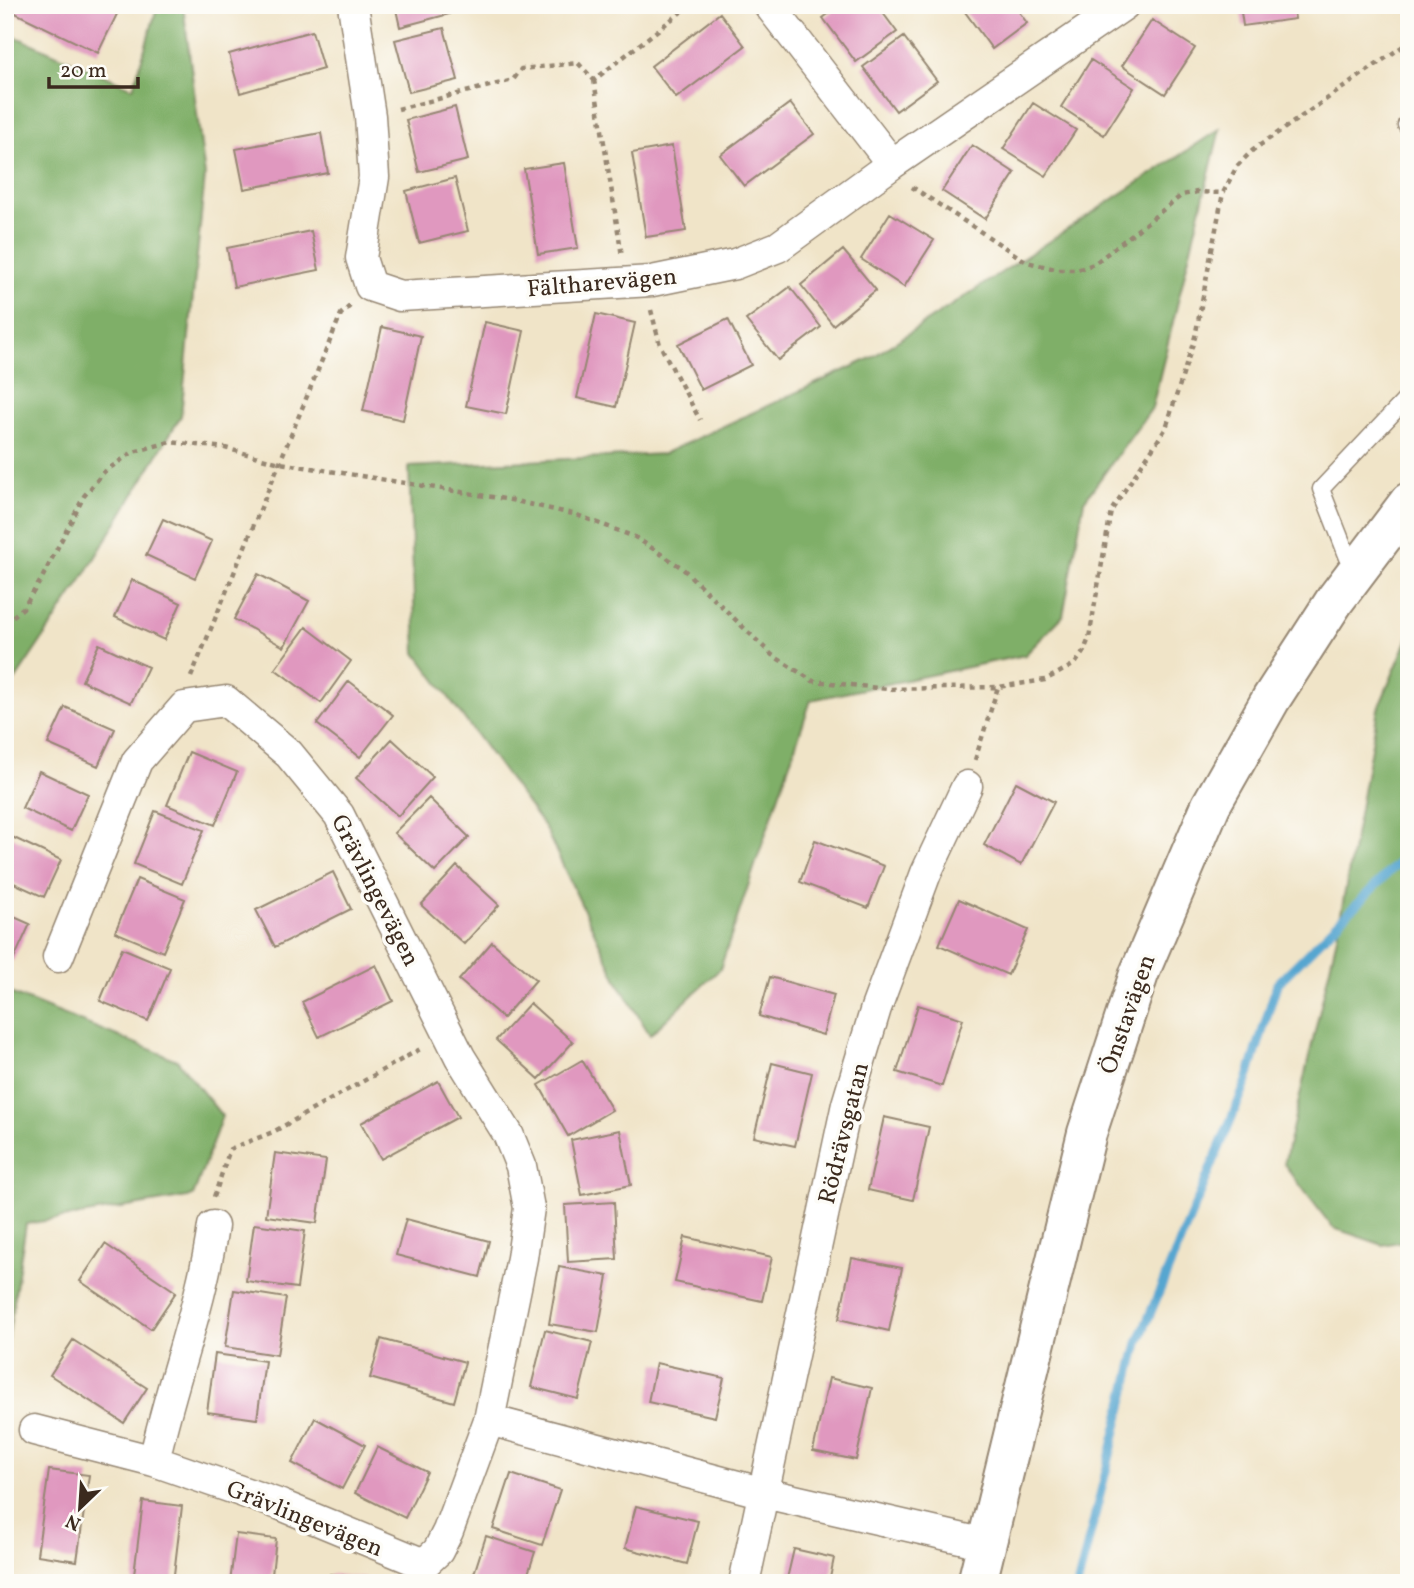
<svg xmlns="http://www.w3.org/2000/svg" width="1414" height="1588" font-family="Vollkorn,serif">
<rect width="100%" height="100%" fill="#fdfcf7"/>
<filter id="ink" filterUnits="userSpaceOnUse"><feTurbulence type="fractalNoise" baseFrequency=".0143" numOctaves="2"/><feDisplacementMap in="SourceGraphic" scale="14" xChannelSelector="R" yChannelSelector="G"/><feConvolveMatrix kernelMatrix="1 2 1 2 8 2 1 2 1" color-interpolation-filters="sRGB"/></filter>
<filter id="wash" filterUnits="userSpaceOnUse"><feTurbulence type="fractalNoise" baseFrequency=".00686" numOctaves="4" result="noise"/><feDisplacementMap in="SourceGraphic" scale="28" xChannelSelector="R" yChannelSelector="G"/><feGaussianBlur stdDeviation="1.57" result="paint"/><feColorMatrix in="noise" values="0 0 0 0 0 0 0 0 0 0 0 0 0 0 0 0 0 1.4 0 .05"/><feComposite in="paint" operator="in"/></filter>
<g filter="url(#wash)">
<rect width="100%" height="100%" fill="#f0e4c8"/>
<path fill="#7faf68" stroke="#5d6c43" stroke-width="2" d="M158 5H183L205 176 181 416 78 586 5 695V32L133 88Z
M1220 129 1152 408 1084 501 1063 616 1025 655 811 700 720 969 650 1035 619 984 545 828 416 653 409 467 663 454 871 358Z
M1409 636V1240L1383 1245 1333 1228 1284 1164 1336 941 1378 709Z
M5 991 177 1060 222 1116 193 1196 26 1224 5 1358Z"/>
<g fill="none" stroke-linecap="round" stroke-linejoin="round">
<path stroke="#56a6d0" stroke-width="9" d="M1078 1583 1138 1343 1247 1081 1277 984 1409 852"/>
</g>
<g id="blocks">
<path fill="#e098bf" d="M9 5H114L120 8 98 53 7 9Z
M395 5H447L449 14 400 27Z
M840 5H877L897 32 856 62 823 18Z
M960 5H1014L1027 23 992 49Z
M1240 5H1293L1295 19 1243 26Z
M720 13 745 46 676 98 651 66Z
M1152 20 1195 48 1165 94 1122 66Z
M444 28 458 80 409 92 395 40Z
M312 31 323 69 240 93 229 54Z
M904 37 937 81 896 111 863 67Z
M1091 60 1134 88 1104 135 1061 107Z
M790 103 814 134 744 186 720 155Z
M1033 103 1076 130 1046 176 1003 149Z
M455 107 468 160 419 172 406 120Z
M321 133 328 173 244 189 236 149Z
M972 145 1015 173 985 219 942 191Z
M672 146 686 231 646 237 632 153Z
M564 163 578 248 538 254 524 169Z
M455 178 468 231 419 243 406 191Z
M890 213 934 240 904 287 861 259Z
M311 231 319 270 234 287 227 248Z
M843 250 876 290 833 325 801 285Z
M790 287 821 327 778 360 746 320Z
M596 314 635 323 616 407 577 398Z
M728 319 751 365 701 390 678 344Z
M485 322 524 331 506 414 466 406Z
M382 327 421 336 403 420 363 411Z
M163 519 212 541 195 578 146 555Z
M258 574 309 601 284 647 234 619Z
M132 580 181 603 164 640 115 617Z
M306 627 351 661 321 703 275 669Z
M99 644 148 667 131 703 82 681Z
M349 681 393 715 360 757 317 724Z
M65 707 115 729 98 766 48 744Z
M392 739 433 777 398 816 356 778Z
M189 752 237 772 215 825 167 805Z
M39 771 88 794 71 831 22 808Z
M1016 782 1054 802 1021 865 984 845Z
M429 798 469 837 435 872 394 833Z
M155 811 204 830 182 884 134 864Z
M12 837 61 860 44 897 5 879V851Z
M815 840 884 866 868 908 800 882Z
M457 866 499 905 464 944 421 905Z
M333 872 351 909 275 947 256 910Z
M137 879 185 899 163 952 115 932Z
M959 899 1028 930 1008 975 939 945Z
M5 913 30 924 13 961 5 957Z
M492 942 536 980 503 1018 459 980Z
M122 948 170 968 148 1021 100 1001Z
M376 965 393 1001 319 1037 302 1002Z
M770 977 834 995 823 1035 759 1016Z
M530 1003 573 1042 539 1079 496 1040Z
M918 1005 963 1019 942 1086 897 1072Z
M582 1060 612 1110 568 1136 539 1085Z
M772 1063 812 1073 795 1146 754 1137Z
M438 1081 458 1117 381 1159 361 1123Z
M884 1117 929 1127 913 1200 868 1190Z
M620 1130 631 1185 582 1195 571 1140Z
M275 1153 326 1160 317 1223 266 1216Z
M614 1202 617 1259 568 1262 565 1205Z
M406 1219 489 1241 480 1277 396 1255Z
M254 1224 305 1231 297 1288 246 1281Z
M685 1237 772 1257 762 1301 675 1282Z
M105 1244 176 1292 151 1329 80 1281Z
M852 1258 902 1268 889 1331 839 1319Z
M559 1267 608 1276 598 1332 549 1324Z
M234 1290 286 1298 277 1355 225 1347Z
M545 1330 592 1342 578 1399 531 1387Z
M381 1339 465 1362 454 1402 370 1378Z
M73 1340 147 1388 124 1423 50 1375Z
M215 1354 265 1361 257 1419 207 1412Z
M656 1363 724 1378 715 1417 648 1402Z
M829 1378 872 1388 856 1460 813 1451Z
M315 1418 365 1445 342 1489 292 1463Z
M377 1447 427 1472 405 1518 355 1493Z
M49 1470 89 1475 77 1561 37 1555Z
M511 1474 560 1490 542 1545 493 1529Z
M143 1501 182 1506 173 1583H133Z
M636 1506 698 1521 687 1564 625 1548Z
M236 1534 276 1539 271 1583H230Z
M486 1536 535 1552 525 1583H471Z
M794 1549 834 1558 829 1583H786Z
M330 1574 369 1579 368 1583H329Z"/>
</g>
</g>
<g filter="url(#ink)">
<use href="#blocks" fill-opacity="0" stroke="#968773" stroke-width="2"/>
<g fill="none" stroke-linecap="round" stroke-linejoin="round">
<g stroke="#968773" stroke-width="19">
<path id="lane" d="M1409 123 1406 125 1409 129
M1354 573 1321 489 1409 396"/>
</g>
<g stroke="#968773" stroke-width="33">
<path id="street" d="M353 5 370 116 374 177 361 258 370 286 400 296 652 281 735 264 778 247 892 164 1124 5
M769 5 892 164
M489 1420 764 1493 986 1544
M34 1430 154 1461 281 1505 424 1564 438 1551 448 1531 489 1420 522 1258 529 1208 521 1166 508 1134 460 1057 339 815 289 754 226 701 184 707 137 761 58 957
M154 1461C171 1382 202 1305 213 1226
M744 1583 847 1104 876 1008 926 873 967 786"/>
</g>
<g stroke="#968773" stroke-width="42">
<path id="secondary" d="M977 1583 1087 1133 1139 974 1211 805 1271 699 1335 600 1409 502"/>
</g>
<path stroke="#968773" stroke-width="4.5" stroke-dasharray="5 5" stroke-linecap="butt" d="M594 80 622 256
M398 109 513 80 521 69 578 63 594 80 690 5
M912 187 1027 262 1059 270H1077L1094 264 1182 195 1197 192 1223 193
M651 310 660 345 700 420
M5 623 23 608 41 580 84 496 104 472 133 452 170 442 225 448 280 463 511 500 577 515 635 537 681 567 772 655 813 681 888 689 998 687 1045 680 1075 664 1084 651 1089 638 1111 511 1166 428 1195 337 1223 193 1237 166 1253 150 1409 42
M191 677 341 314 350 306
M975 760 998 687
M214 1197 230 1149 273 1132 422 1048"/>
<use href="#lane" stroke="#fff" stroke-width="16"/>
<use href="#street" stroke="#fff" stroke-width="30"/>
<use href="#secondary" stroke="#fff" stroke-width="38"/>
</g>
</g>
<g text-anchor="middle" stroke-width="7" stroke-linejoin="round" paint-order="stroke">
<g font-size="24" fill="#3b2a1e" stroke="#fdfcf7">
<text transform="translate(602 282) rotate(-5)" y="8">Fältharevägen</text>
<text transform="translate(376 890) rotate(63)" y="8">Grävlingevägen</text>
<text transform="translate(1127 1014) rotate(-71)" y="8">Önstavägen</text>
<text transform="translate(843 1133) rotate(-76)" y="8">Rödrävsgatan</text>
<text transform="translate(305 1518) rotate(22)" y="8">Grävlingevägen</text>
</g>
</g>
<rect width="1414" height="1588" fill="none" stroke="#fdfcf7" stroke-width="28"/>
<g transform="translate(80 1508) rotate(205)" stroke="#fdfcf7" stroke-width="5" paint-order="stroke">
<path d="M0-5L12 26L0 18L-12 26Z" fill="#3b2a1e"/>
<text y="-10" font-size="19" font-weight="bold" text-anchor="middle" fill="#3b2a1e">N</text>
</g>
<path d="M49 77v10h89v-10" fill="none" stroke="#3b2a1e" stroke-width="3.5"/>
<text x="60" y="77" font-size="21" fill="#3b2a1e" stroke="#fdfcf7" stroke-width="5" paint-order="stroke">20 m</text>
</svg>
